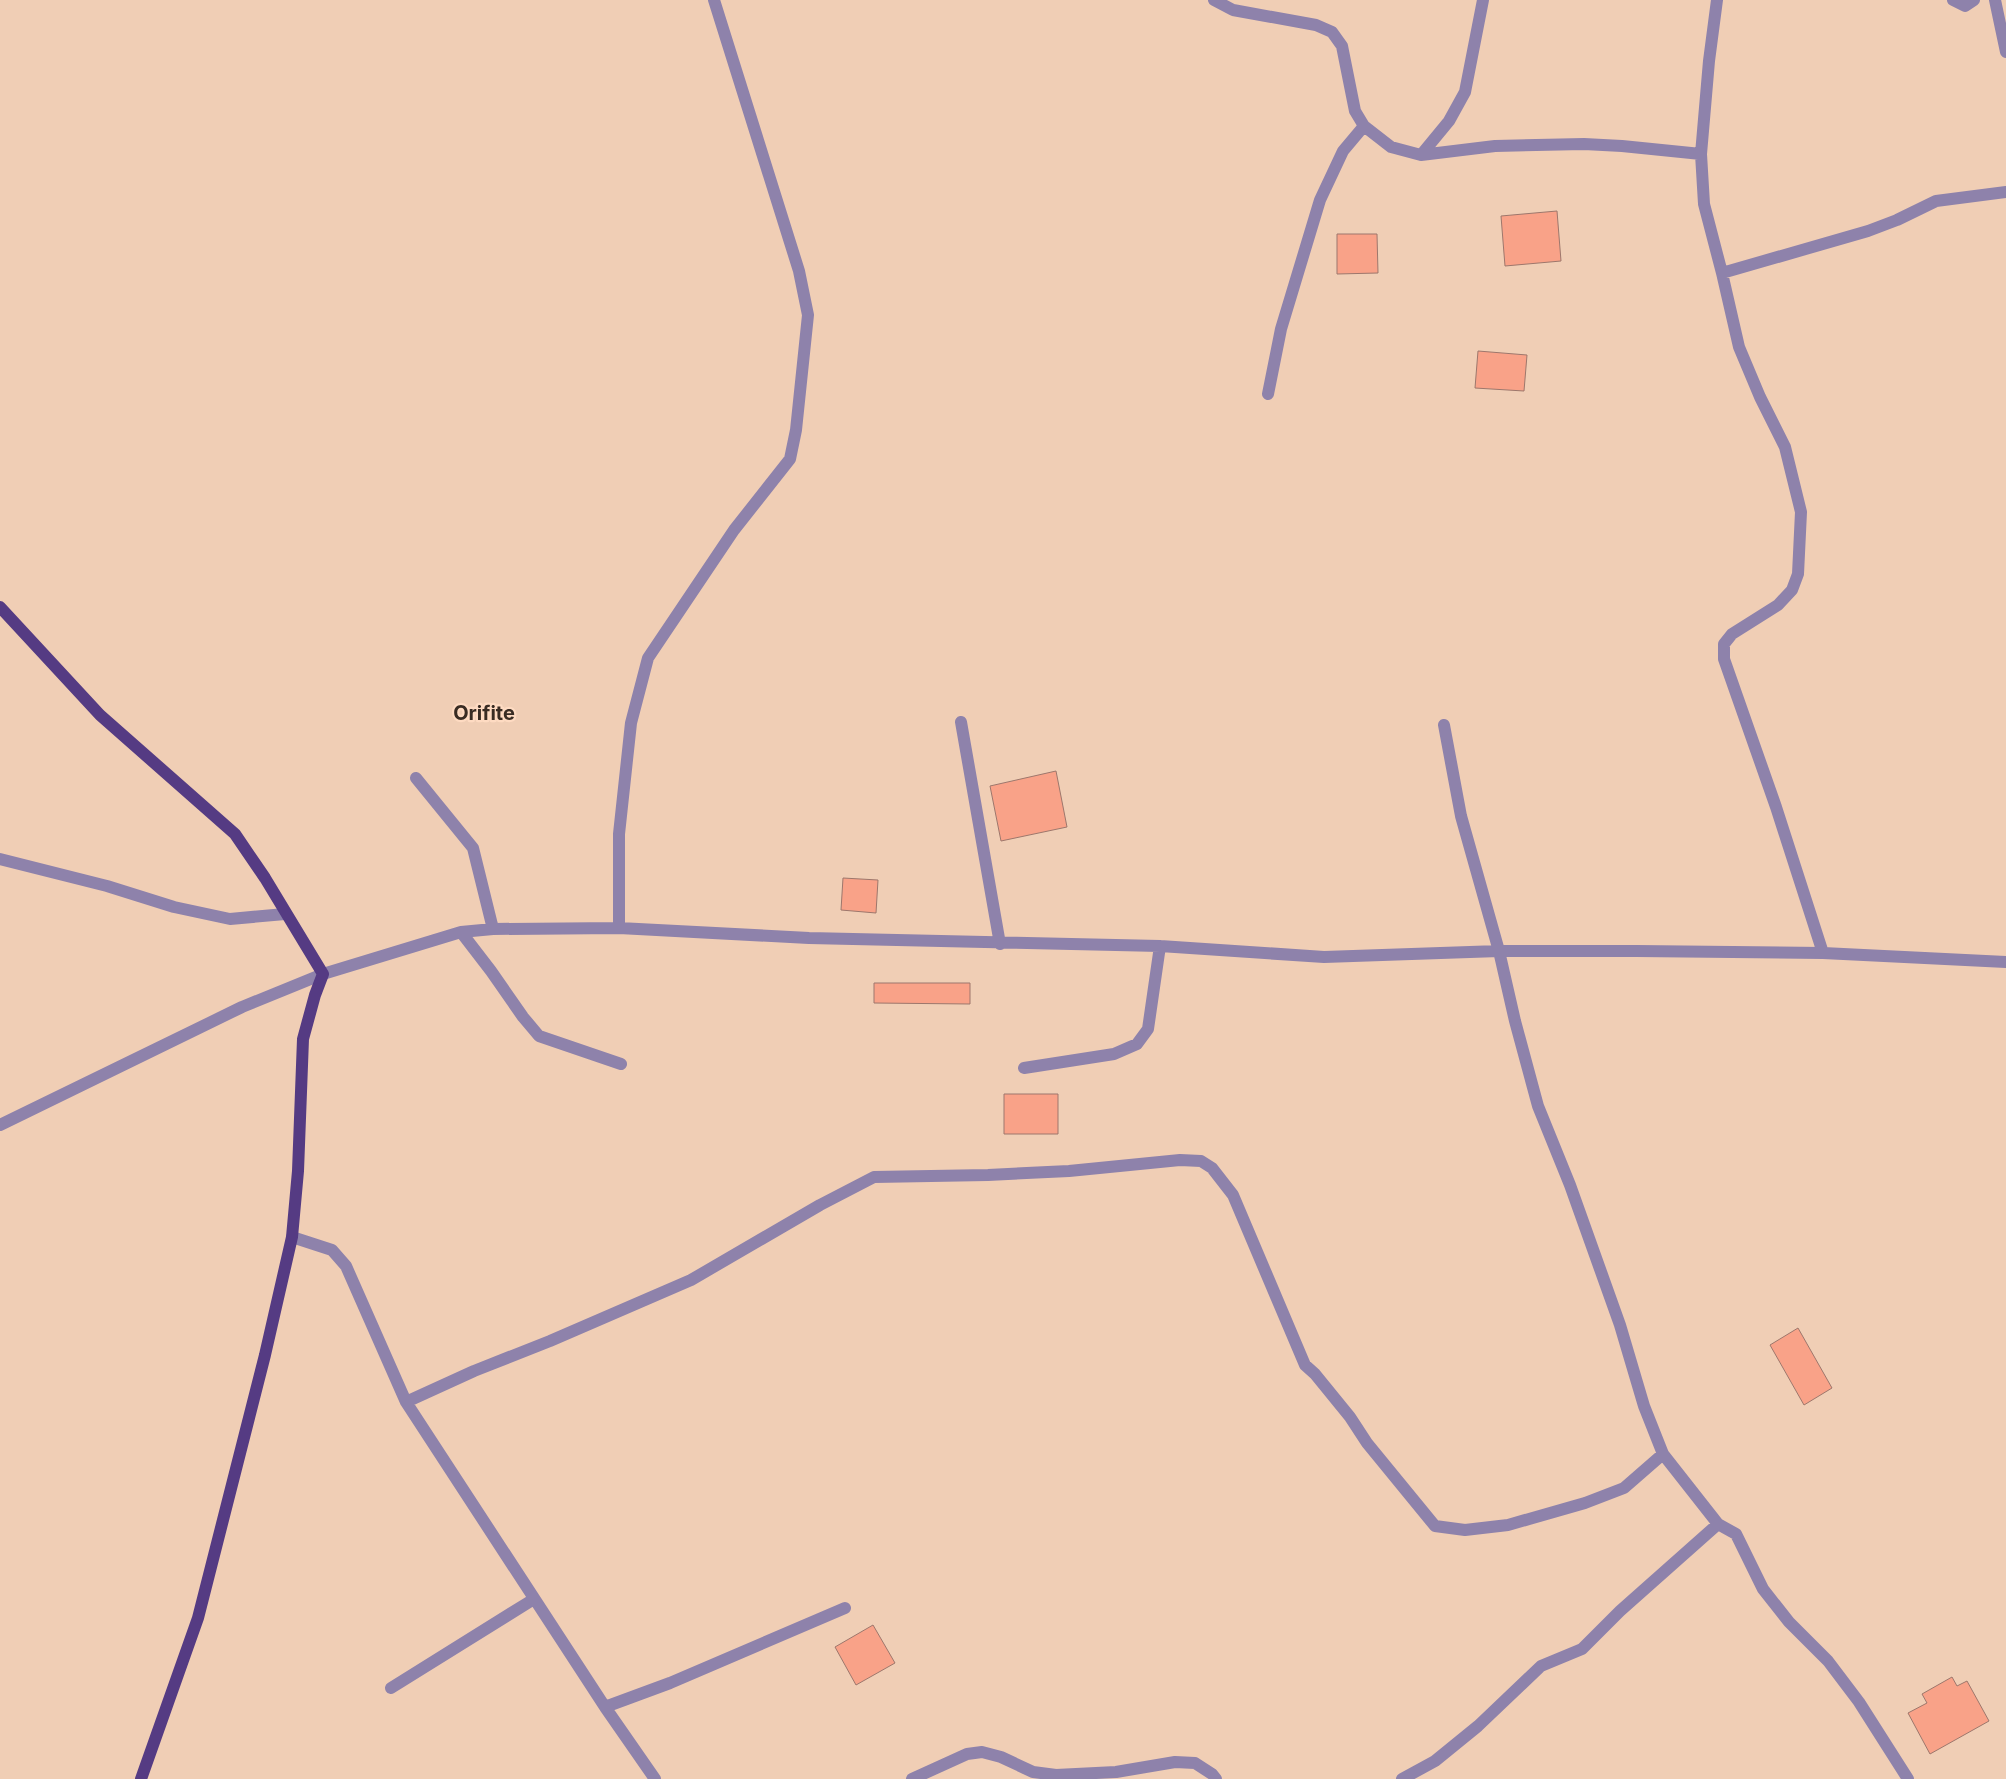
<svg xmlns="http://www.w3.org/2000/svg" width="2006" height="1779" font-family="Inter,sans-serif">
<rect width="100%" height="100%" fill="#f0ceb5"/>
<path fill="#f9a288" stroke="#9d776c" d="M1557 211 1561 261 1505 266 1501 216Z
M1337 234H1377L1378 273 1337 274Z
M1478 351 1527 355 1524 391 1475 388Z
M1056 771 1067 827 1001 841 990 786Z
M843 878 878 880 876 913 841 910Z
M874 983H970V1004L874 1003Z
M1004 1094H1058V1134H1004Z
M1798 1328 1832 1388 1804 1405 1770 1345Z
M873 1625 895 1663 856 1685 835 1647Z
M1952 1677 1957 1686 1967 1681 1989 1721 1930 1754 1908 1713 1927 1703 1922 1694Z"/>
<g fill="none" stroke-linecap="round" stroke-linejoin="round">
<path stroke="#8e82ab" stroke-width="12" d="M1214 0 1233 10 1316 25 1332 32 1342 46 1355 111 1364 126 1391 147 1421 155 1495 146 1584 144 1622 146 1701 154
M1717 0 1709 61 1701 154 1704 204 1722 273 1739 347 1760 397 1785 447 1801 512 1798 574 1792 590 1778 605 1732 634 1724 644V659L1776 807 1823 953
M1953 0 1965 6 1974 0
M1995 0 2006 52
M1421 155 1449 121 1465 92 1483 0
M1722 273 1868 231 1897 220 1936 201 2006 192
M1268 394 1281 329 1320 200 1343 151 1364 126
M961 722 1000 944
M1444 725 1461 816 1499 951 1515 1021 1538 1106 1570 1185 1620 1325 1644 1406 1663 1454 1718 1524 1736 1534 1763 1589 1789 1622 1828 1661 1859 1702 1908 1779
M416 778 473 848 493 929
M0 859 107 886 174 907 230 919 285 914
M619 928V834L631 723 648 658 734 530 790 459 796 430 808 315 799 271 714 0
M461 932 491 971 523 1017 539 1036 621 1064
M1024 1068 1114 1054 1137 1044 1148 1029 1160 946
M0 1125 242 1007 323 974 461 932 493 929 619 928 809 938 1160 946 1324 957 1499 951H1637L1823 953 2006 962
M292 1237 332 1250 346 1266 406 1402 605 1707 655 1779
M406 1402 474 1371 550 1341 691 1280 820 1205 874 1177 988 1175 1069 1171 1180 1160 1201 1161 1212 1168 1233 1195 1305 1365 1315 1374 1350 1417 1367 1443 1435 1526 1465 1530 1508 1525 1585 1503 1624 1488 1663 1454
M391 1688 534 1599
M605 1707 670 1683 845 1608
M912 1779 967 1754 982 1752 1001 1757 1033 1772 1056 1775 1116 1772 1175 1762 1195 1763 1212 1774 1216 1779
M1402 1779 1435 1761 1478 1726 1541 1666 1582 1649 1620 1611 1718 1524"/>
<path stroke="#553b83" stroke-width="12" d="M0 607 100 715 235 834 265 878 323 974 315 995 303 1039 298 1171 292 1237 265 1355 198 1618 141 1779"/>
</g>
<g text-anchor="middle" stroke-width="4.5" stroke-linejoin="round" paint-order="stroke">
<g font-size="20" font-weight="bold" fill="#392c23" stroke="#fedbc2">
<text x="484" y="720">Orifite</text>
</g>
</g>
</svg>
